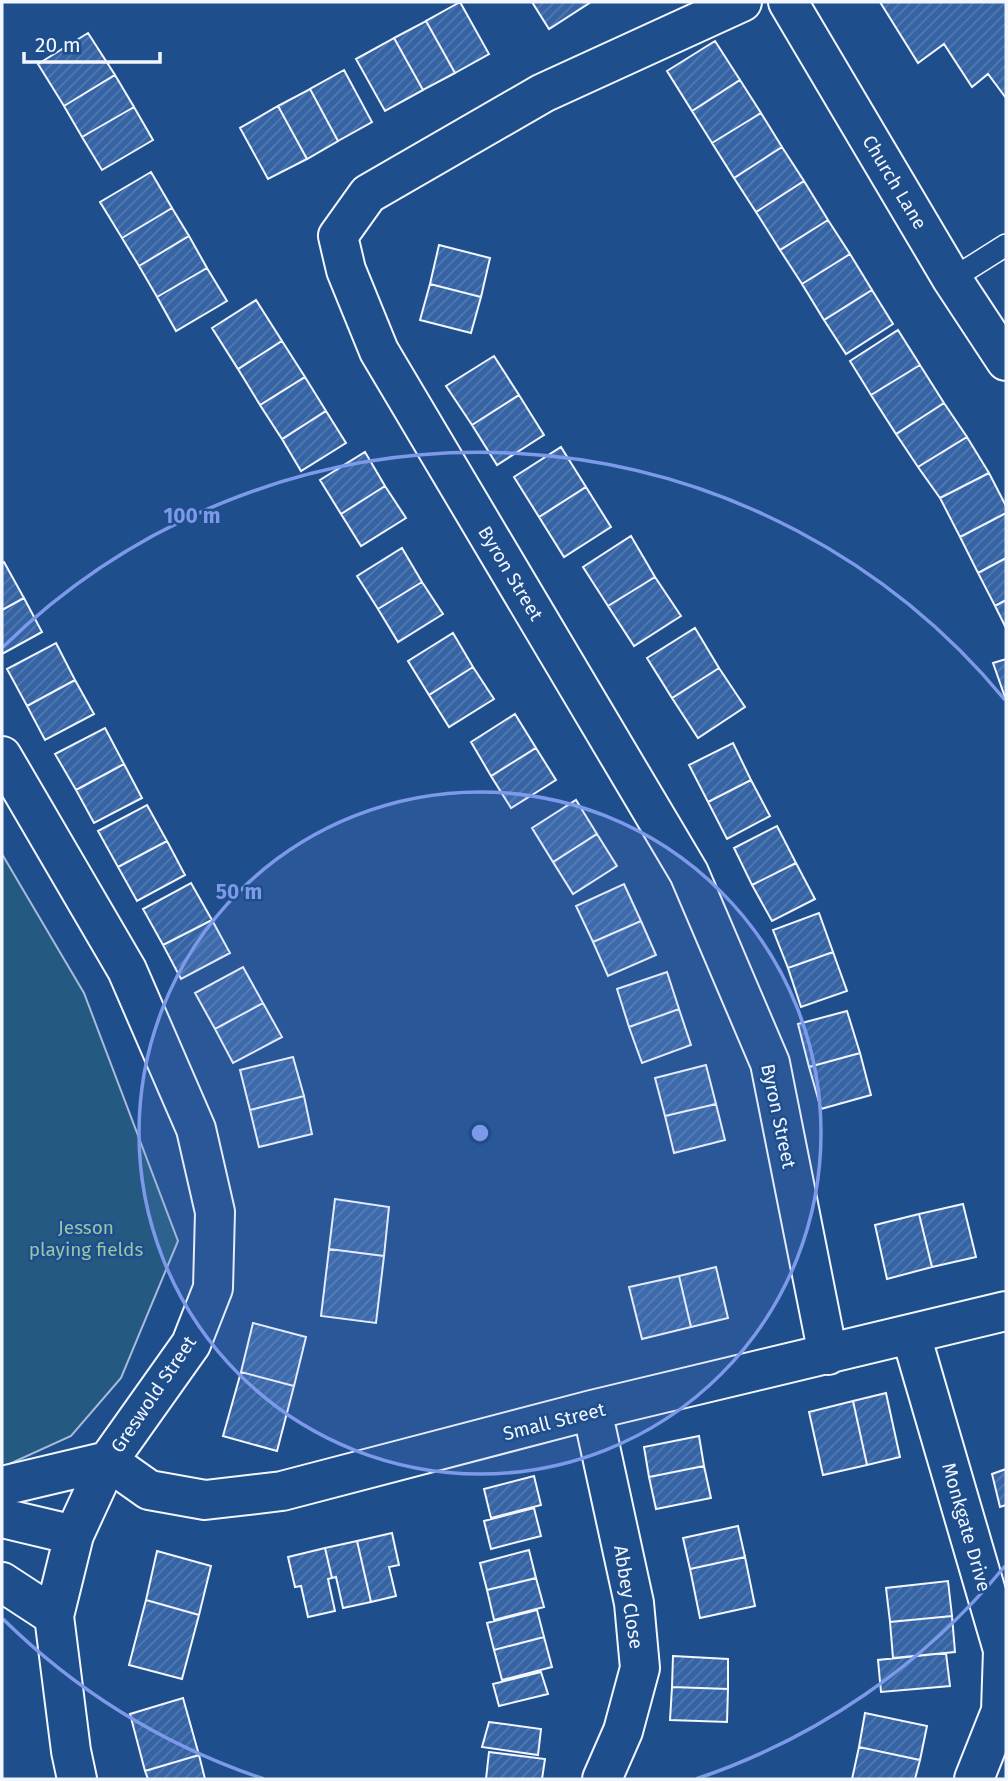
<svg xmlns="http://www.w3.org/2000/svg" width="1008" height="1781" font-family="'Fira Sans',sans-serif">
<defs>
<pattern id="building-hatch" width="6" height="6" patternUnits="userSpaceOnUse" patternTransform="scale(1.75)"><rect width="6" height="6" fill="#3563a3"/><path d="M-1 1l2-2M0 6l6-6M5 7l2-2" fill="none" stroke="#537ab1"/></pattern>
</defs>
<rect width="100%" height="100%" fill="#1f4e8c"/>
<path fill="#245a82" stroke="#a8bbd7" stroke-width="2" d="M2 854 84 993 178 1241 121 1378 71 1436 5 1466H2Z"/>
<path fill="url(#building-hatch)" stroke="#f2f6ff" stroke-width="2" d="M460 2 489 54 455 73 426 21Z
M532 2H591L549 29Z
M880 2H1006V98L988 74 972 87 944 44 918 63Z
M426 21 455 73 423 90 394 38Z
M88 33 115 75 64 106 38 64Z
M394 38 423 90 385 111 356 59Z
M715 41 740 80 692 111 667 71Z
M344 70 372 122 338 141 310 89Z
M115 75 134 107 82 137 64 106Z
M740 80 761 113 712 143 692 111Z
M310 89 338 141 307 159 278 106Z
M278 106 307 159 268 179 240 128Z
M134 107 153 140 102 170 82 137Z
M761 113 782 147 734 178 712 143Z
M782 147 804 181 756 212 734 178Z
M151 172 172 208 122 238 100 202Z
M804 181 828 220 780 250 756 212Z
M172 208 189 236 139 266 122 238Z
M828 220 850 254 802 284 780 250Z
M189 236 207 268 157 297 139 266Z
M439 245 490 258 481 297 430 284Z
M850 254 872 290 824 320 802 284Z
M207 268 227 301 176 331 157 297Z
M430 284 481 297 471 333 420 320Z
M872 290 893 324 846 354 824 320Z
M256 300 282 341 238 369 212 328Z
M898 330 920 365 871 395 850 361Z
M282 341 305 377 260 405 238 369Z
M494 356 519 395 472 425 446 386Z
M920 365 944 403 896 434 871 395Z
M305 377 326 411 282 439 260 405Z
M519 395 544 435 497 465 472 425Z
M944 403 967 437 918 467 896 434Z
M326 411 346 443 301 471 282 439Z
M967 437 989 473 940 498 918 467Z
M561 447 586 487 539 517 514 477Z
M365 452 385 486 341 514 320 480Z
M989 473 1006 506V513L960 537 940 498Z
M385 486 406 518 361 546 341 514Z
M586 487 611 527 564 557 539 517Z
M1006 513V558L978 573 960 537Z
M631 536 655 577 608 606 583 567Z
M402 548 422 582 378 609 357 576Z
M1006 558V600L995 606 978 573Z
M4 562 24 598 2 610V563Z
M655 577 681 616 634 646 608 606Z
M422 582 443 614 398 642 378 609Z
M24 598 42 632 2 654V610Z
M1006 600V628L995 606Z
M695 628 719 668 672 698 647 658Z
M453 633 473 667 429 695 408 661Z
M56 643 75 680 27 706 7 669Z
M1006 659V700L993 663Z
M473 667 494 699 449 727 429 695Z
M719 668 745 707 698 738 672 698Z
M75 680 94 714 45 740 27 706Z
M515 714 536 748 491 776 471 742Z
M105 728 124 764 76 790 55 754Z
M733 743 751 780 708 802 689 765Z
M536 748 556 780 511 808 491 776Z
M124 764 142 798 94 823 76 790Z
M751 780 770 816 727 839 708 802Z
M576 800 597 834 553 862 532 828Z
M147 805 167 841 118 867 98 831Z
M777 826 796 863 752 885 734 848Z
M597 834 617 866 573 894 553 862Z
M167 841 185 875 137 901 118 867Z
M796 863 815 899 772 921 752 885Z
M191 883 212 920 163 945 143 909Z
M624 884 641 921 593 942 576 906Z
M819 913 833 952 788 968 773 930Z
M212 920 230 953 181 979 163 945Z
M641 921 656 955 608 976 593 942Z
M833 952 847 991 801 1007 788 968Z
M243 967 263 1003 215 1029 195 993Z
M667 972 679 1009 629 1027 617 989Z
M263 1003 282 1037 233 1063 215 1029Z
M679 1009 691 1045 642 1063 629 1027Z
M847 1011 860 1053 809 1067 798 1024Z
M860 1053 871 1095 821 1109 809 1067Z
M293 1057 304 1096 250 1110 240 1070Z
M706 1065 716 1104 665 1116 655 1078Z
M304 1096 312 1134 259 1147 250 1110Z
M716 1104 725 1140 674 1153 665 1116Z
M335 1199 389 1207 384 1256 329 1249Z
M963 1204 976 1257 932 1267 919 1214Z
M919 1214 932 1267 887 1279 875 1225Z
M329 1249 384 1256 376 1323 321 1316Z
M716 1267 728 1318 691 1327 679 1276Z
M679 1276 691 1327 642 1339 629 1287Z
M253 1323 306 1337 294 1386 241 1372Z
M241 1372 294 1386 277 1451 223 1436Z
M886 1393 900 1457 867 1465 853 1401Z
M853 1401 867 1465 823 1475 809 1412Z
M699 1436 704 1466 649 1477 644 1447Z
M704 1466 711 1498 656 1509 649 1477Z
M1006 1469V1505L1000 1507 992 1474Z
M534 1476 541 1505 491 1518 484 1489Z
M534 1508 541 1536 491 1549 484 1521Z
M738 1526 745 1557 690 1569 683 1538Z
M392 1533 399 1565 389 1567 396 1596 371 1602 357 1541Z
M357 1541 371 1602 343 1608 336 1577 332 1578 325 1548Z
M325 1548 332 1578 328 1579 335 1611 308 1617 301 1586 295 1587 288 1557Z
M529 1550 536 1578 487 1590 480 1563Z
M157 1551 211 1566 199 1615 146 1600Z
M745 1557 755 1606 700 1618 690 1569Z
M536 1578 544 1607 494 1620 487 1590Z
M948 1581 952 1616 890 1622 886 1588Z
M146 1600 199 1615 182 1679 129 1665Z
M537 1610 544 1637 494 1650 487 1623Z
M952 1616 955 1652 893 1658 890 1622Z
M544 1637 552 1667 502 1680 494 1650Z
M946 1653 950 1686 881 1692 878 1660Z
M673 1656 728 1659V1689L672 1687Z
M541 1672 548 1694 499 1706 493 1684Z
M672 1687 728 1689 727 1722 670 1720Z
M183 1698 199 1755 145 1771 130 1714Z
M865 1713 927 1726 920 1760 859 1747Z
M489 1722 541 1729 538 1755 482 1747Z
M859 1747 920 1760 915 1779H852Z
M489 1752 545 1759 542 1779H486Z
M199 1755 205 1779H148L145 1771Z"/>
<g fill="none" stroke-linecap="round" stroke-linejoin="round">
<g stroke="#f2f6ff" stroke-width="24">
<path id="lane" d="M952 279 1006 245"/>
</g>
<g stroke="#f2f6ff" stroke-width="42">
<path id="street" d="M742 2 543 93 368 194 338 236 346 270 379 351 689 873 770 1063 828 1355
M2 756 127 970 196 1129 215 1212 213 1288 191 1344 108 1461 74 1535 54 1616 71 1751 77 1779
M911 1335 1003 1650 1001 1711 974 1779
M592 1410 634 1603 640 1668 623 1731 602 1779
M108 1461 149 1490 205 1500 282 1491 592 1410 1006 1311
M2 1486 108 1461
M2 1518 74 1535
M2 1582 54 1616"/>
</g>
<g stroke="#f2f6ff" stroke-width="42">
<path id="secondary" d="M788 2 952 279 1006 361"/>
</g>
<use href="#lane" stroke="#1f4e8c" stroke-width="21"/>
<use href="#street" stroke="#1f4e8c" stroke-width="38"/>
<use href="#secondary" stroke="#1f4e8c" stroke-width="38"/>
</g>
<circle cx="480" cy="1133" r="341" fill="#7d9aea" fill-opacity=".12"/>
<g fill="none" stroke="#7d9aea" stroke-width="3.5">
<circle cx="480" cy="1133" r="341"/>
<path d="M1005 1566A681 681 0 0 1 696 1779M264 1779A681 681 0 0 1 3 1619M3 647A681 681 0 0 1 1005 700"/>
</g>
<g text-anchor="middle" stroke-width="5" stroke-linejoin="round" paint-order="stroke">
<g font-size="19" fill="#f2f6ff" stroke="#1f4e8c">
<text transform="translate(895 182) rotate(59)" y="7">Church Lane</text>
<text transform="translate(511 573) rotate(59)" y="7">Byron Street</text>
<text transform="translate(779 1116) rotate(78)" y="7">Byron Street</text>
<text transform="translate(153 1394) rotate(-56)" y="7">Greswold Street</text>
<text transform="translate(554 1421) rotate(-14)" y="7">Small Street</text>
<text transform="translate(967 1527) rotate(74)" y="7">Monkgate Drive</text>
<text transform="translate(629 1597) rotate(81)" y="7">Abbey Close</text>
</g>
<g font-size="19" fill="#97c8a6" stroke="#1f4e8c">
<text x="86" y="1234">Jesson<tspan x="86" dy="22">playing fields</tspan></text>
</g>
</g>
<circle cx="480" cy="1133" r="10" fill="#7d9aea" stroke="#1f4e8c" stroke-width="3.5"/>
<g font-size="21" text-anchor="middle" font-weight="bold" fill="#7d9aea" stroke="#1f4e8c" stroke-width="5" stroke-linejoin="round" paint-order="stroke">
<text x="192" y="523">100 m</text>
<text x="239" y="899">50 m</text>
</g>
<rect width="1008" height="1781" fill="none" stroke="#f2f6ff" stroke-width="7"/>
<path d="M24 52v10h136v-10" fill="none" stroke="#f2f6ff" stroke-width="3.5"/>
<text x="35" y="52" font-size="21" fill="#f2f6ff" stroke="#1f4e8c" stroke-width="5" paint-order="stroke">20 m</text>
</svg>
